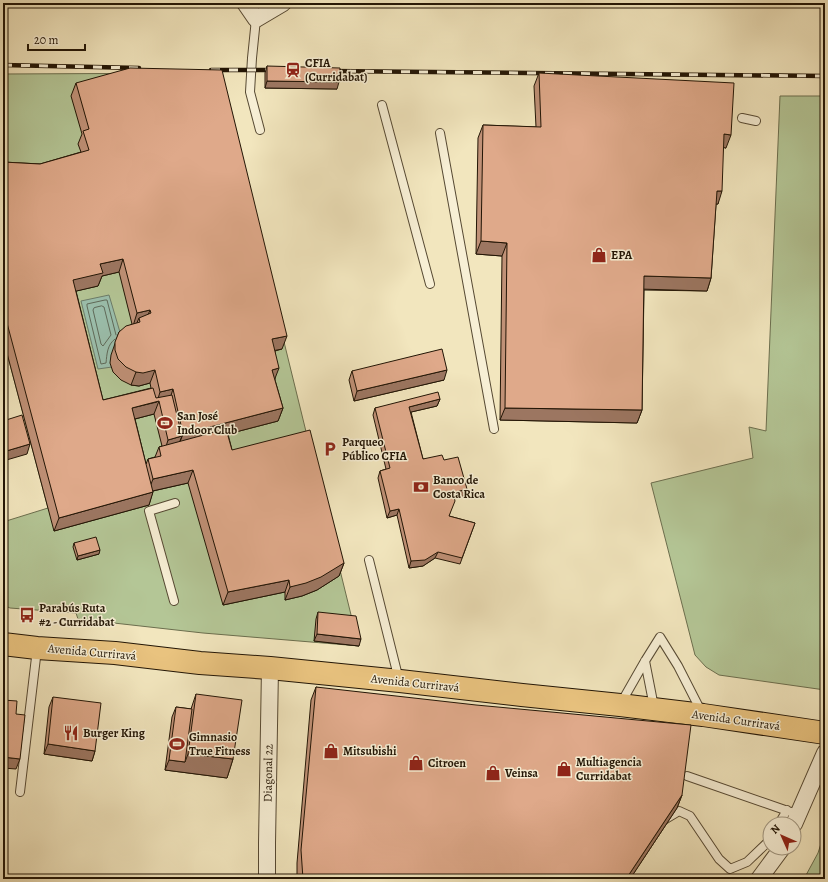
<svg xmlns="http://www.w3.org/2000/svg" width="828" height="882" font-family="Alegreya,serif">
<rect width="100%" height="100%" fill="#f2e6be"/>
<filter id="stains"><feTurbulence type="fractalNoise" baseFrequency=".005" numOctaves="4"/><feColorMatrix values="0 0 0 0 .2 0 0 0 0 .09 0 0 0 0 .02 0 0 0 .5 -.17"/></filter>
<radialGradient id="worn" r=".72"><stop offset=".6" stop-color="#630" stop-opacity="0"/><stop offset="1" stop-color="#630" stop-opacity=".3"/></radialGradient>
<path fill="#b4c696" stroke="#6b6e4e" d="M218 73 353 623 359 646 203 633 78 619 76 613 10 608 3 605V522L48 508 3 338V74Z
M780 96H825V690L719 675 706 667 695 655 651 483 753 458 749 427 766 431Z
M825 831V879H803L805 877 818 853Z"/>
<path fill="#9bc0ae" stroke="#6b7c6a" d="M109 295 122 339 112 367 98 369 81 301Z"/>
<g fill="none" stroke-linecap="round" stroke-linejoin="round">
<path stroke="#5e6a5a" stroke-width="1" d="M102 306 104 307 111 335 103 346 101 344 93 310 94 308Z
M115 339C107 345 107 354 106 363L101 364 87 306V304L105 300H107L116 335"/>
<g stroke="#564933" stroke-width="10">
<path id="service" d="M256 19 252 58 250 92 260 130
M382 105 430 284
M742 118 756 121
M440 133 494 429
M369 560 399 680
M174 601 149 511 175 503
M645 661 654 707
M621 703 645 661 660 637 678 666 702 713
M687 776 788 811 799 814
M20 792 37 649
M664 820 679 811 690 816 719 859 730 869 747 862 770 840
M779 824 787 810"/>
</g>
<g stroke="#564933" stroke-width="18">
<path id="minor" d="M245 3 256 19 283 3
M794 824 825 753
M267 879V843L270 668
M759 879 782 848"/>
</g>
<g stroke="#221505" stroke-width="24">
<path id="trunk" d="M3 644 37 648 115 653 200 663 270 668 400 681 522 695 620 705 703 715 825 733"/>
</g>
<use href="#service" stroke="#f7efd5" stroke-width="8"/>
<use href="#minor" stroke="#f7efd5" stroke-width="16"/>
<use href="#trunk" stroke="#e9c37f" stroke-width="22"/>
<g stroke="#221505" stroke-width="4.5">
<path id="rail" d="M3 65 139 68
M211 70H277
M329 71 825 76"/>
</g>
<use href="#rail" stroke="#f7efd5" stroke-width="3" stroke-dasharray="9" stroke-linecap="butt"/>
</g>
<path fill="#c09177" stroke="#221505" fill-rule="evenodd" d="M267 66 337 89 265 88V73Z
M539 73 726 148 723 147 718 204H716L711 278 707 291 644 290 642 410 637 423 500 420 502 256 476 254 478 138 483 125 536 127 534 86Z
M76 83 282 349 275 351V380L283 408 278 421 228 434 232 450 344 563 339 576 317 590 302 596 285 600V592L223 605 188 483 153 491 149 505 54 531 3 338V162L40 164 81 152 78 144 82 134 71 96ZM119 272 132 324 119 332 111 355 110 363 113 372 121 380 131 385 139 386 150 383 151 388 103 400 76 291 98 286 102 276ZM154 414 162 446 159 447 155 457 148 459 146 464 135 419Z
M352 371 444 380 354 401 349 380Z
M440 399 437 406 411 412 423 459 444 460 464 496 454 498 449 516 475 523 460 564 435 558 423 566 409 568 397 515 387 518 378 478 380 471 386 469 373 415 375 408Z
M74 543 99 554 77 560 73 547Z
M318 612 359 646 314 641 316 619Z
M316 687 682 795 677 808 630 879H297V863L311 700Z
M196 694 233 759 227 778 165 770 172 717 176 707 191 709Z
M53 697 95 751 92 761 44 754 49 707Z"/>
<path fill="#9c7661" stroke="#221505" d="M267 81 339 82 337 89 265 88Z
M724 134 731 135 726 148 719 147Z
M717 191H722L718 204H712Z
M481 241 507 243 502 256 476 254Z
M123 259 119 272 102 276 98 286 68 293 73 280 100 264Z
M644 276 711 278 707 291 639 289Z
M150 310 145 323 139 318 136 325 133 326 137 313Z
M287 336 282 349 267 352 272 339Z
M279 368 274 381 272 370Z
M155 370 150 383 139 386 131 385 136 372Z
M447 370 444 380 354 401 357 391Z
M173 389 169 402 159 401 154 414 127 421 132 408 157 402 160 392Z
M440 399 437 406 407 413 409 407Z
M283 408 278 421 178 447 183 434Z
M505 408 642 410 637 423 500 420Z
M182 436 177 448 164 453 168 440Z
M30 444 27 454 3 461V452Z
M193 470 188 483 148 492 153 479Z
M467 489 464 496 450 499 453 493Z
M153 492 149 505 54 531 59 518Z
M399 509 397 515 387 518 390 511Z
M100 550 99 554 77 560 78 556Z
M438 552 435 558 423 566 409 568 411 561Z
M344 563 339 576 317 590 302 596 285 600 290 587Z
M289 580 285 592 223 605 228 592Z
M317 634 361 639 359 646 314 641Z
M48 744 95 751 92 761 44 754Z
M188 754 233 759 227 778 165 770 169 760 185 762Z
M3 757 20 759 16 769 3 768Z
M682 795 677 808 630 879H626Z"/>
<path fill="#dfa98a" stroke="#221505" d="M267 66 340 68 339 82 267 81Z
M130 68 222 70 287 336 272 339 279 368 272 370 283 408 183 434 173 389 160 392 155 370 143 373 136 372 126 367 118 359 115 350V342L119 332 126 326 140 322 139 318 151 313 150 310 137 313 123 259 100 264 103 273 73 280 103 400 153 388 156 398 172 395 182 436 168 440 159 401 132 408 153 492 59 518 3 308V162L40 164 89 150 83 131 89 129 76 83Z
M539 73 734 83 731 135 724 134 722 191H717L711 278 644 276 642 410 505 408 507 243 481 241 483 125 541 127Z
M442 349 447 370 357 391 352 371Z
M438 392 440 399 409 407 423 459 442 455 444 460 458 457 467 489 453 493 455 501 449 516 475 523 462 558 438 552 425 560 411 561 399 509 390 511 380 471 390 468 375 408Z
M22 415 30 444 3 452V432L4 431 3 428V421Z
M226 429 232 450 310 430 344 563 321 577 306 583 290 587 289 580 228 592 193 470 153 479 148 459 161 456 159 447Z
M96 537 100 550 78 556 74 543Z
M318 612 356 616 361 639 317 634Z
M316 687 476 705 691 725 682 795 626 879H303L301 850Z
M196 694 242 700 233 759 188 754Z
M53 697 101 703 95 751 48 744Z
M3 700 17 701 16 714 25 715 20 759 3 757Z
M176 707 192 709 185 762 169 760Z"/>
<defs>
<g id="station-bare" transform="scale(1.2)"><path d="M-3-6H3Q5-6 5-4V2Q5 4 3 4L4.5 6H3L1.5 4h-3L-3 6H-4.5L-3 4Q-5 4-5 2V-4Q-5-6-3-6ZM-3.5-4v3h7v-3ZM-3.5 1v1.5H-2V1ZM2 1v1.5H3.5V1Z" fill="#8f2418" stroke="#f7efd5" stroke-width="2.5" paint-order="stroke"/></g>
<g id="shop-bare" transform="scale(1.2)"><path d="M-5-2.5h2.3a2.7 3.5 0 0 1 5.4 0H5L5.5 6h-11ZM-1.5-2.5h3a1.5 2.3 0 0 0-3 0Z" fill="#8f2418" stroke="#f7efd5" stroke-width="2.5" paint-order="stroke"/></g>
<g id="stadium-bare" transform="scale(1.2)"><path d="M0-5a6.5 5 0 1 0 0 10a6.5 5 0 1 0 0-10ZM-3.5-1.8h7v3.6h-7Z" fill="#8f2418" stroke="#f7efd5" stroke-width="2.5" paint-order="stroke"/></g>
<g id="parking-bare" transform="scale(1.2)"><path d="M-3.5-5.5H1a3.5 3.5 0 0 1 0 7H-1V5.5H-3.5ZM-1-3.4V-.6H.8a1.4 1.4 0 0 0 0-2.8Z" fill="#8f2418" stroke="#f7efd5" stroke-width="2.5" paint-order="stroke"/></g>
<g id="bank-bare" transform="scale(1.2)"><path d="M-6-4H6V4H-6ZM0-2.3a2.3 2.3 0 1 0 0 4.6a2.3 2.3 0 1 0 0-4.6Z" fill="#8f2418" stroke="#f7efd5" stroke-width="2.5" paint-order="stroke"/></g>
<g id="bus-bare" transform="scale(1.2)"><path d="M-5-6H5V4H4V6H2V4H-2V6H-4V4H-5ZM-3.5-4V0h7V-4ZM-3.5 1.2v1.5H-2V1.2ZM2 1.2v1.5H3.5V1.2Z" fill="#8f2418" stroke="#f7efd5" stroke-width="2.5" paint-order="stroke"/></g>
<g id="restaurant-bare" transform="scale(1.2)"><path d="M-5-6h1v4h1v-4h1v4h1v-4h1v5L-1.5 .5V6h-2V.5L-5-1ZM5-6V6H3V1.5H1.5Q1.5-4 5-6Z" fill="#8f2418" stroke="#f7efd5" stroke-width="2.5" paint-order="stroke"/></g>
</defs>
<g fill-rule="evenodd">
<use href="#station-bare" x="293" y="70"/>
<use href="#shop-bare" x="599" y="255"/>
<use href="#stadium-bare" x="165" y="423"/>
<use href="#parking-bare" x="330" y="449"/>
<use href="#bank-bare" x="421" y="487"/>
<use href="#bus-bare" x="27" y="615"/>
<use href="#restaurant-bare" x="71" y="733"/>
<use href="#stadium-bare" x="177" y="744"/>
<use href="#shop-bare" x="331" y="751"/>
<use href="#shop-bare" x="416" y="763"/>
<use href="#shop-bare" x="564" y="769"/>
<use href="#shop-bare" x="493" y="773"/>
</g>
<g text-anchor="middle" stroke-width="3" stroke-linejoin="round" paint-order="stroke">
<g font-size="12" font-weight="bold" fill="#221505" stroke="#f7efd5" text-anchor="start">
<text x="305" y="67">CFIA<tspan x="305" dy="14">(Curridabat)</tspan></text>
<text x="611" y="259">EPA</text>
<text x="177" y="420">San José<tspan x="177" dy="14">Indoor Club</tspan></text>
<text x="342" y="446">Parqueo<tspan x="342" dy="14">Público CFIA</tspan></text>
<text x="433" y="484">Banco de<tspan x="433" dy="14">Costa Rica</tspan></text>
<text x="39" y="612">Parabús Ruta<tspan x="39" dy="14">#2 - Curridabat</tspan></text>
<text x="83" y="737">Burger King</text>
<text x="189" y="741">Gimnasio<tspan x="189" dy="14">True Fitness</tspan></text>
<text x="343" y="755">Mitsubishi</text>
<text x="576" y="766">Multiagencia<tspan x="576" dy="14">Curridabat</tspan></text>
<text x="428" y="767">Citroen</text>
<text x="505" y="777">Veinsa</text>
</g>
<g font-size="12" fill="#221505" stroke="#f7efd5">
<text transform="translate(92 652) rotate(5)" y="4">Avenida Curriravá</text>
<text transform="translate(415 683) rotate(6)" y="4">Avenida Curriravá</text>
<text transform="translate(736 720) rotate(8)" y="4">Avenida Curriravá</text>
<text transform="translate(268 773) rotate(-89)" y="4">Diagonal 22</text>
</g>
</g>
<rect width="828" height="882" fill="none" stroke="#f2e6be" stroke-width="16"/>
<rect x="4" y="4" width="820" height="874" fill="none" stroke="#221505" stroke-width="2"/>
<rect x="8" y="8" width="812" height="866" fill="none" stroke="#221505"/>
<g transform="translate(782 836) rotate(315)"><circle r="19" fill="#f7efd5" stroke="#a29882"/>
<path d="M0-3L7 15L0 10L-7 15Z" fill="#8f2418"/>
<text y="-6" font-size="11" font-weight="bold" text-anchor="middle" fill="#221505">N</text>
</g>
<path d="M28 44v6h57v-6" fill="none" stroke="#221505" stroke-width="2"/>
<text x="34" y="44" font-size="12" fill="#221505" stroke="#f7efd5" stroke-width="3" paint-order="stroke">20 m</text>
<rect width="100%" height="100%" filter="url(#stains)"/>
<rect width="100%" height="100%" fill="url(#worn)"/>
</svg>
